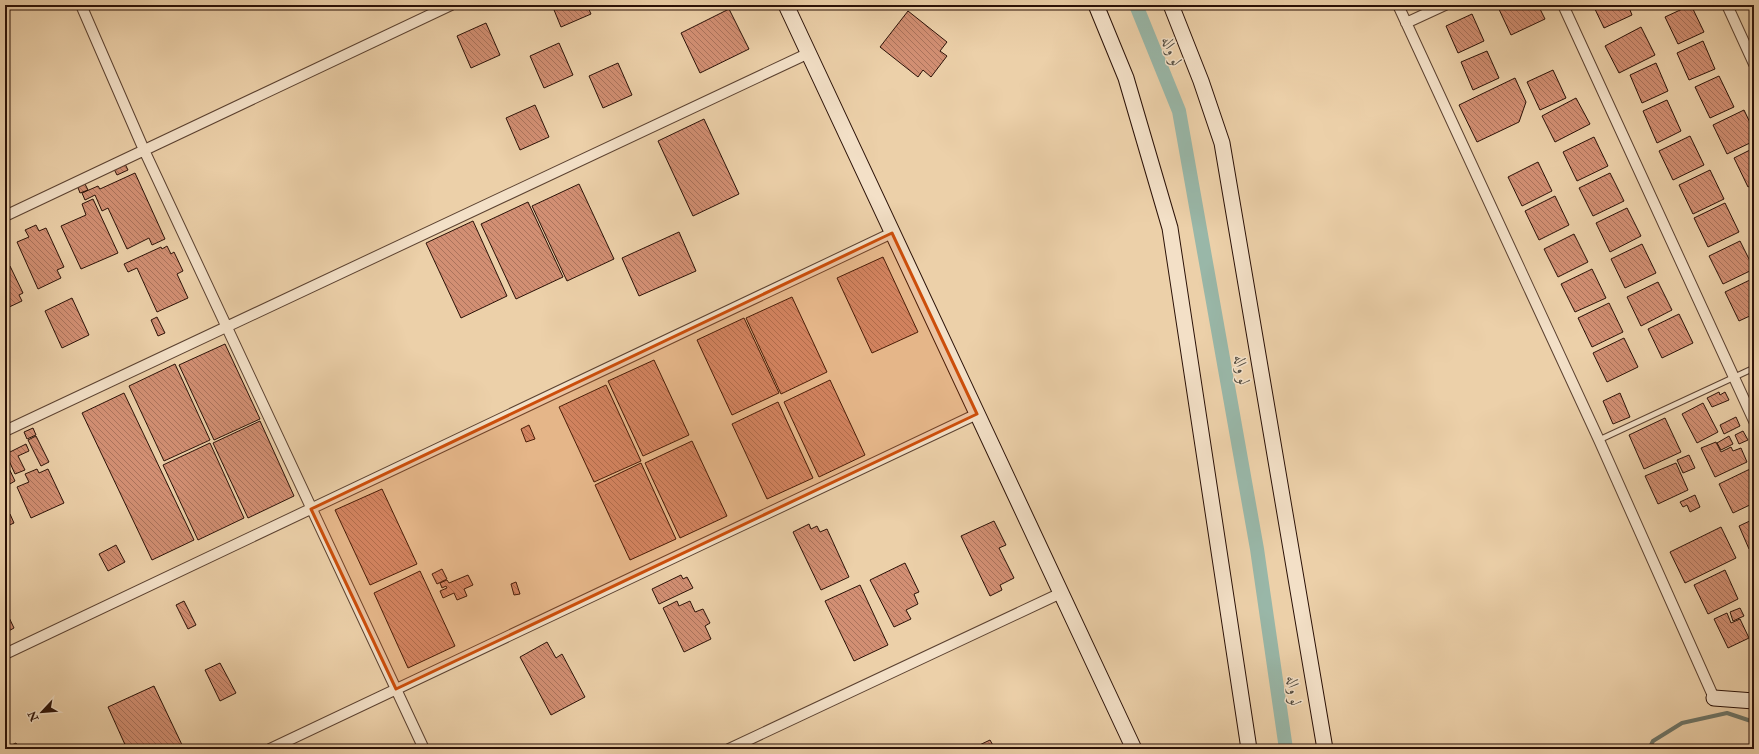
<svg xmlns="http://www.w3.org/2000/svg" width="1759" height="754" font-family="'IM FELL Double Pica',Amiri,serif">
<defs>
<pattern id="building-back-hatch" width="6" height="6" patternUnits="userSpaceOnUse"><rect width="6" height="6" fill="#d28f73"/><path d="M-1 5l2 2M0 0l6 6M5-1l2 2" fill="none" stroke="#ab735c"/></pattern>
</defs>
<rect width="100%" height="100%" fill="#ecd0a9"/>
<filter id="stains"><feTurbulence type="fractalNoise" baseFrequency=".005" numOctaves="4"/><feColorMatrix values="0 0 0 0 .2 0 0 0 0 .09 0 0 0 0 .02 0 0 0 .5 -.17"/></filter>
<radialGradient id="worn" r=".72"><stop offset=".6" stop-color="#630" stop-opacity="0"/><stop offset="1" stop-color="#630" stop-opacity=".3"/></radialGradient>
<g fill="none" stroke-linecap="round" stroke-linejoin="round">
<path stroke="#6d7568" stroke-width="4" d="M1649 749 1653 741 1682 723 1727 713 1754 722"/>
<path stroke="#99b7a8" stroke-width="14" d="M1136 5 1179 111 1257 549 1286 749"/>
</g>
<path fill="url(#building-back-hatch)" stroke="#2b1107" d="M552 5H587L591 14 561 27Z
M1497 5H1538L1545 19 1511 35Z
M1593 5H1628L1632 15 1604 28Z
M1691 5 1704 32 1678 44 1665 17Z
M729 9 749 49 700 73 681 33Z
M908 11 947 42 940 51 947 56 931 77 923 70 918 77 880 47Z
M1472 14 1484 41 1458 53 1446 26Z
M486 23 500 55 471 68 457 36Z
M1641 27 1655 55 1619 73 1605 46Z
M1703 41 1715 69 1689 80 1677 53Z
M559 43 573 75 544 88 530 56Z
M1487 51 1499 78 1473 90 1461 62Z
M618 63 632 95 603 108 589 76Z
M1656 63 1668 91 1642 103 1630 75Z
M1553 70 1566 98 1540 110 1527 82Z
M1719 76 1734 107 1710 118 1695 87Z
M1515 78 1526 102 1519 122 1477 142 1459 105Z
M1576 98 1590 124 1555 142 1542 116Z
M1667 100 1681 131 1657 143 1643 111Z
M535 105 549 137 520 150 506 118Z
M1744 110 1754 131V141L1727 154 1713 125Z
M704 119 739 194 693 216 658 141Z
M1690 136 1704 165 1673 180 1659 151Z
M1594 137 1608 166 1577 181 1563 152Z
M1754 148V184L1748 187 1734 158Z
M1538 162 1552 191 1522 206 1508 177Z
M125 164 128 170 117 175 114 169Z
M1710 170 1724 199 1693 214 1679 185Z
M135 173 165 239 152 245 149 238 127 249 108 208 102 211 95 195 85 200 82 193 98 186 100 189Z
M1610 173 1624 201 1593 216 1579 188Z
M84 182 88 190 80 193 77 185Z
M579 184 614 259 567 281 532 206Z
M1555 196 1569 225 1539 240 1525 211Z
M93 199 118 253 81 269 61 226 86 215 82 204Z
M528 202 563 277 516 299 481 224Z
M1725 203 1739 232 1708 247 1694 218Z
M1627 208 1641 236 1610 252 1596 223Z
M473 221 507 296 461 318 426 243Z
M36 225 39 231 46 228 64 267 57 270 61 278 38 289 17 242 29 237 25 230Z
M679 232 696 271 639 296 622 258Z
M1574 234 1588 262 1558 277 1544 249Z
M1740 241 1754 269 1723 284 1709 256Z
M1642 244 1656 273 1625 288 1611 259Z
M167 246 171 254 174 252 183 271 177 274 188 298 157 312 137 268 128 272 124 264 161 247 162 249Z
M883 257 918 332 872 353 837 278Z
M10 266 23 293 19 295 22 301 5 309V267L6 268Z
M1592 269 1606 298 1575 312 1561 284Z
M1754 278V314L1739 321 1725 292Z
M1658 282 1672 310 1641 326 1627 297Z
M792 297 827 372 781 394 746 318Z
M72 298 89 335 62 348 45 311Z
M1609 303 1623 332 1592 347 1578 318Z
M1679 314 1693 343 1662 358 1648 329Z
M157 317 165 333 158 336 151 320Z
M744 318 779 393 732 415 697 340Z
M1624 338 1638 367 1607 382 1593 353Z
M225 344 260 419 214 440 179 365Z
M654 360 689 435 643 456 608 381Z
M175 364 210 440 164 461 129 386Z
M830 380 865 455 819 477 784 402Z
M606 385 641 461 594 482 559 407Z
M1719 392 1720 395 1725 392 1729 400 1712 407 1707 398Z
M124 393 194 540 152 560 82 413Z
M1620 393 1630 417 1613 424 1603 401Z
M778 402 813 478 767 499 732 424Z
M1703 403 1718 432 1697 443 1682 414Z
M1736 417 1740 426 1724 434 1720 425Z
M1665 418 1681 452 1644 469 1629 435Z
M260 421 294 496 248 518 213 443Z
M529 425 535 439 526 442 521 429Z
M33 428 36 435 27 439 24 432Z
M1743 431 1748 440 1739 444 1735 435Z
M36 436 49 462 41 466 28 440Z
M1729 436 1733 444 1721 450 1717 443Z
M692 441 727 516 680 538 645 463Z
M1716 442 1721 452 1731 447 1733 451 1741 448 1747 462 1715 477 1701 448Z
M210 443 244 518 198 540 163 465Z
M26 444 29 451 18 456 25 470 15 474 6 454Z
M1689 455 1695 468 1683 473 1677 460Z
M5 460 15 481 8 485 5 479Z
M641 463 676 539 630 560 595 485Z
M1676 463 1688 490 1658 504 1645 476Z
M37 469 39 473 48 469 64 503 31 518 17 487 29 482 25 474Z
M1750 469 1754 479V503L1733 513 1719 484Z
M382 489 417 564 370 585 335 510Z
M1695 495 1700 507 1690 512 1687 505 1683 507 1680 502Z
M10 514 14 523 5 527V516Z
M1754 519V547L1749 549 1739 526Z
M994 521 1006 545 999 548 1014 578 1000 585 1002 590 990 596 961 536Z
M809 524 811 529 817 526 820 532 827 529 849 577 821 590 793 532Z
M1721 527 1736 558 1685 583 1670 552Z
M116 545 125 562 108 571 99 554Z
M905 563 919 592 914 594 918 604 906 610 911 619 894 627 870 580Z
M442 569 447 579 437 584 432 574Z
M1725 570 1738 599 1708 614 1694 585Z
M420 571 455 646 408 668 374 593Z
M468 575 473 585 464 589 467 596 457 600 454 593 443 598 440 591 447 588 446 586 442 588 440 583 447 580 449 583Z
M681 575 683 579 687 577 693 588 659 604 652 589Z
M516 582 520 594 514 595 511 584Z
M860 585 888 645 854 661 825 601Z
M184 601 196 625 188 629 176 605Z
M677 601 679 606 690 601 695 612 703 609 710 623 705 626 711 639 684 652 663 608Z
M1740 608 1744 616 1733 621 1730 612Z
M5 609 14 628 5 633Z
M1727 613 1731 623 1740 619 1749 638 1728 648 1714 619Z
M547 642 556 658 562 654 585 697 551 715 520 657Z
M220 663 236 693 220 701 205 670Z
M154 686 184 749H127L108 707Z
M990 740 995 749H971Z
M16 743 19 749H5V748Z"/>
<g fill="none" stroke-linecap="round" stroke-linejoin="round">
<g stroke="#5b4130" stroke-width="7">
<path id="lane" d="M1599 440 1754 368"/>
</g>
<g stroke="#5b4130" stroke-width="12">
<path id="street" d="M81 5 144 150 424 749
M1398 5 1599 440 1714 698
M1563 5 1754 421
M1727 5 1754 64
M1406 23 1445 5
M5 216 451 5
M5 431 809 53
M5 654 892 233
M270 749 977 414
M729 749 1061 593"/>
</g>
<g stroke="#2b1107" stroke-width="17">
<path id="secondary" d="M786 5 1134 749
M1096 5 1126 78 1170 228 1249 749
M1171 5 1201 81 1222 143 1325 749
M1714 698 1754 701"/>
</g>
<use href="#lane" stroke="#f3e0c7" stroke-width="5"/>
<use href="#street" stroke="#f3e0c7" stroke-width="10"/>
<use href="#secondary" stroke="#f3e0c7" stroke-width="15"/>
</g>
<path fill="#cc4e0b" fill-opacity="0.2" stroke="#cc4e0b" stroke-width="3" stroke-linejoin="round" d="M892 233 977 414 396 689 311 509Z"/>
<g text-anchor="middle" stroke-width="3" stroke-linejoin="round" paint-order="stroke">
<g font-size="16" font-style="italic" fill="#524b3f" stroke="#f3e0c7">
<text transform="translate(1173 51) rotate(68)" y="6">لو واله</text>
<text transform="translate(1243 370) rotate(80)" y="6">لو واله</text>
<text transform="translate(1295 691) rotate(82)" y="6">لو واله</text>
</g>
</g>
<rect width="1759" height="754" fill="none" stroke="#ecd0a9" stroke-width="20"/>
<rect x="6" y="6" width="1747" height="742" fill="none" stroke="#2b1107" stroke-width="2"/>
<rect x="10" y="10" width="1739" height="734" fill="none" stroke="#2b1107"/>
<g transform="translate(42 712) rotate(244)" stroke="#f3e0c7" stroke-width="3" paint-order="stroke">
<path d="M0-3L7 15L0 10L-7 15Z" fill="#2b1107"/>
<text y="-6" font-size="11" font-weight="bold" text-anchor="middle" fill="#2b1107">N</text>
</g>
<rect width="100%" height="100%" filter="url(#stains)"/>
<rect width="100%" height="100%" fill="url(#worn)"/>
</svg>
